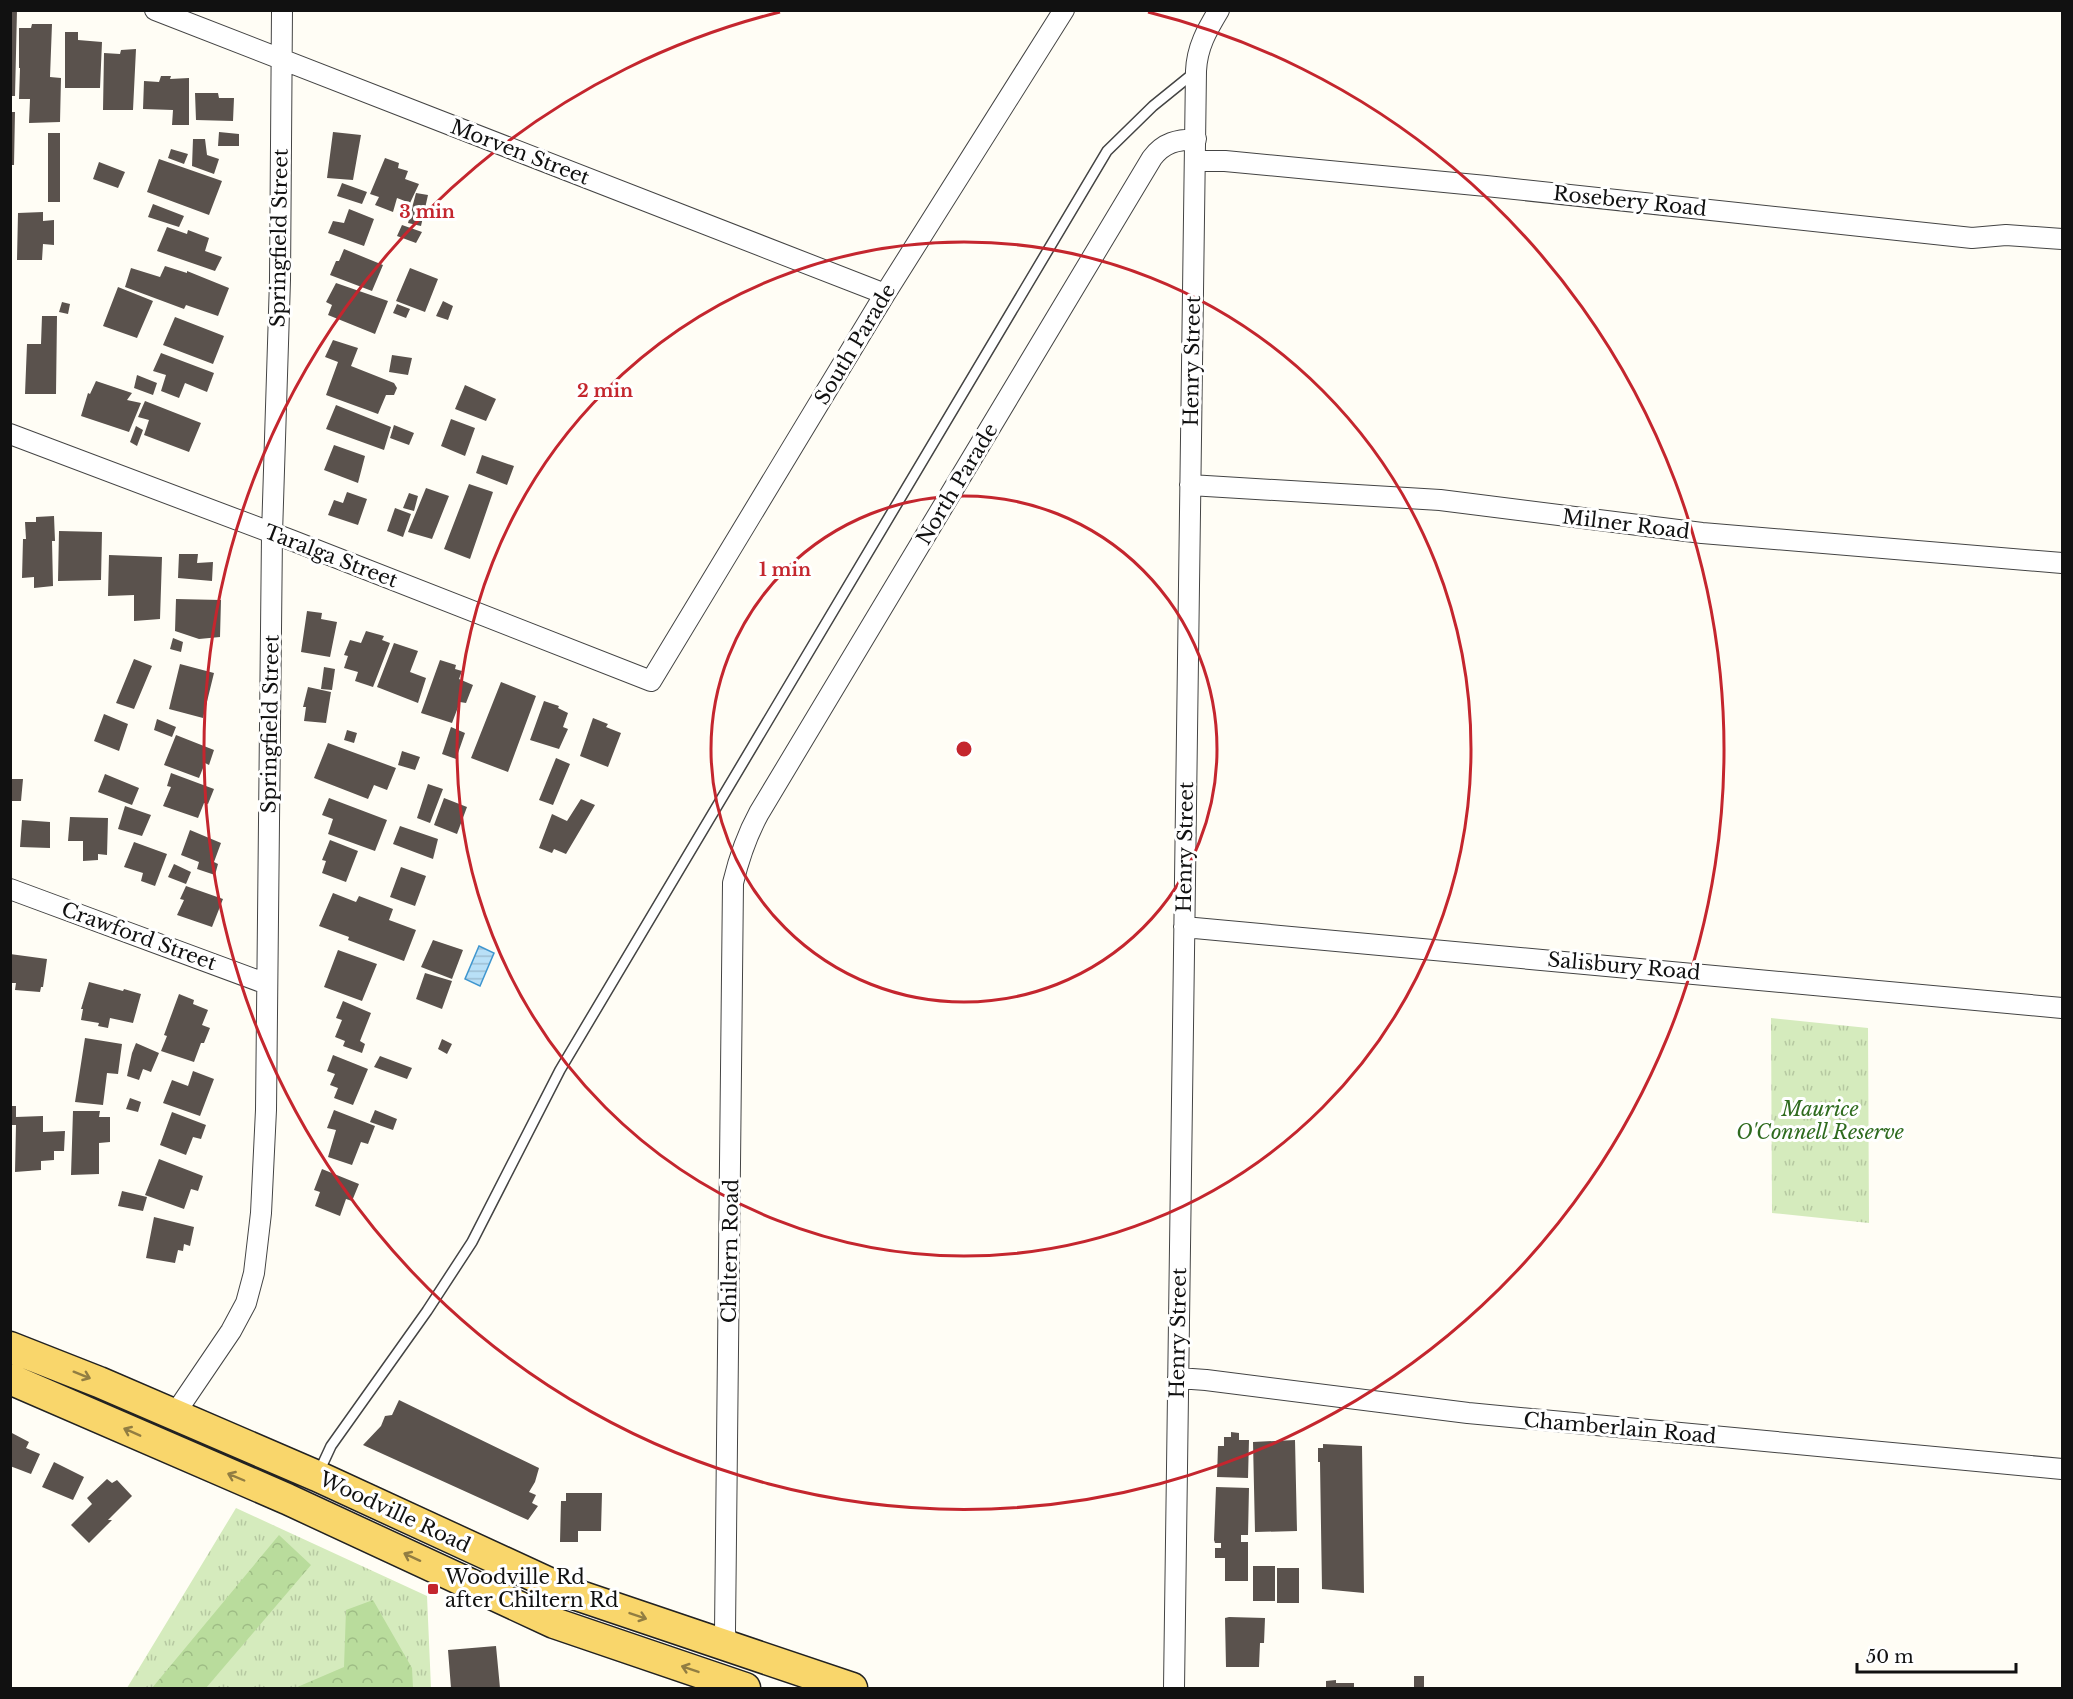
<svg xmlns="http://www.w3.org/2000/svg" width="2073" height="1699" font-family="'Libre Baskerville',serif">
<defs>
<pattern id="grass-tufts" width="24" height="20" patternUnits="userSpaceOnUse" patternTransform="scale(1.5)"><rect width="24" height="20" fill="#d5ebbd"/><path d="M3 7l-1-3M5 7V3M7 7l1-3M15 17l-1-3M17 17v-4M19 17l1-3" fill="none" stroke="#b6c8a1"/></pattern>
<pattern id="forest-crowns" width="20" height="18" patternUnits="userSpaceOnUse" patternTransform="scale(1.5)"><rect width="20" height="18" fill="#b9dc9c"/><path d="M2 6a3 3 0 1 1 6 0M12 15a3 3 0 1 1 6 0" fill="none" stroke="#9ebc85"/></pattern>
<pattern id="water-rules" width="6" height="5" patternUnits="userSpaceOnUse" patternTransform="scale(1.5)"><rect width="6" height="5" fill="#b9e0f7"/><path d="M0 2.5h6" fill="none" stroke="#9ebfd3"/></pattern>
</defs>
<rect width="100%" height="100%" fill="#fffdf5"/>
<path fill="url(#grass-tufts)" d="M1771 1018 1868 1028 1869 1223 1772 1213Z
M236 1508 427 1596 431 1688H127Z"/>
<path fill="url(#forest-crowns)" d="M279 1535 311 1565 206 1688H152Z
M373 1600 412 1668 413 1688H295L344 1667 346 1610Z"/>
<path fill="url(#water-rules)" stroke="#3f96cf" stroke-width="1.5" d="M479 946 494 953 480 986 465 979Z"/>
<path fill="#5a524d" d="M17 10 15 96H10V11Z
M32 24H52L50 77 61 78 60 122 29 123 30 99H19L20 68H19V28H31Z
M65 32H78V40L102 42 100 88H65Z
M136 49 133 110H103L104 53 120 54 121 50Z
M161 76H171L170 79 189 78V125H172L173 110 143 109 144 81 159 82Z
M195 93H218L219 98H234L233 121 196 120Z
M10 112H15L14 165H10Z
M219 132 239 134V146H218Z
M333 132 361 135 353 180 327 178Z
M48 133H60V202H48Z
M193 139H205L207 155 219 159 214 174 192 166Z
M171 149 188 154 184 164 168 158Z
M385 158 399 163 398 168 408 171 405 179 419 184 410 203 397 198 393 212 375 205 379 197 370 194Z
M159 159 222 181 209 215 147 192Z
M99 162 125 172 118 188 93 179Z
M342 183 367 192 362 204 337 196Z
M416 193 428 195 421 226 408 223Z
M153 204 184 216 179 227 148 217Z
M349 209 374 219 364 246 328 233 333 221 344 223Z
M43 212V221L54 220V245L43 244 42 260H17L18 213Z
M402 225 422 232 416 243 397 236Z
M167 227 187 234 188 230 209 238 205 251 222 257 215 271 157 251Z
M344 249 383 265 372 291 330 275 336 261H339Z
M165 266 187 273V271L229 288 218 316 186 305 184 309 125 287 131 268 160 277Z
M410 268 438 279 425 312 396 301Z
M336 283 388 301 375 334 328 315 332 305 326 302Z
M118 287 153 301 137 338 103 326Z
M443 301 453 306 448 320 436 316Z
M62 302 70 304 68 314 59 312Z
M397 304 410 309 406 318 393 313Z
M42 316H57L56 394H25L27 344H41Z
M175 317 224 336 213 364 163 345Z
M333 340 358 348 351 366 394 383 397 388 394 395H386L378 414 326 395 338 362 325 357Z
M161 353 214 373 207 392 185 383 179 398 161 391 166 375 153 371Z
M392 355 412 358 408 375 389 372Z
M137 375 157 383 153 395 134 388Z
M96 381 132 393 127 400 141 403 129 432 81 416 88 393 90 394Z
M465 385 496 399 486 421 455 409Z
M145 401 201 423 189 452 144 435 149 420 138 417Z
M336 405 391 427 384 450 326 429Z
M451 419 475 428 465 456 441 446Z
M394 425 414 433 409 445 390 438Z
M136 426 143 430 137 446 130 442Z
M334 445 365 456 358 483 324 470Z
M482 455 514 466 507 485 476 473Z
M469 484 493 492 470 559 444 549Z
M426 488 449 496 432 539 408 532Z
M347 492 367 499 358 525 328 515 334 500 343 503Z
M409 493 418 496 414 511 403 508Z
M395 508 411 514 403 537 387 531Z
M54 516 55 541H52L53 586 34 588V577L22 578 23 539H26L25 522H36V517Z
M59 531 102 532 101 580 58 581Z
M179 554H198L197 563 213 562 212 581 178 578Z
M109 555 162 557 160 619 134 621V595L108 596Z
M176 599 221 600 220 637 199 639 175 631Z
M307 611 322 613 321 619 337 622 330 657 301 652Z
M366 631 384 636 382 640 390 643 373 687 355 681 358 672 344 668 348 656 344 655 350 640 361 643Z
M173 638 183 642 181 652 170 649Z
M394 643 418 651 410 672 426 678 418 703 377 687Z
M134 659 152 666 134 709 116 703Z
M440 660 456 665 455 669 462 671 459 679 473 685 466 703 460 702 452 723 421 713Z
M180 664 214 673 203 718 169 709Z
M324 667 335 669 332 690 321 689Z
M501 682 536 696 508 772 471 758Z
M308 687 331 692 326 723 304 721 306 707H303Z
M544 701 559 706 558 708 568 713 563 727 568 729 559 749 530 740Z
M104 714 128 724 119 751 94 741Z
M593 718 608 724 606 727 621 733 608 767 580 756Z
M157 719 176 727 172 737 154 730Z
M451 727 465 733 456 759 442 754Z
M347 730 357 733 354 743 344 740Z
M176 735 214 750 209 765 205 763 199 778 164 765Z
M328 743 396 768 387 790 374 785 368 799 314 778Z
M402 751 420 757 415 770 398 765Z
M556 758 570 764 553 805 539 800Z
M171 773 214 789 208 804 204 803 198 818 163 806 171 787 167 786Z
M105 774 139 788 132 805 98 792Z
M11 779H23L21 801H10Z
M428 784 443 789 430 823 417 818Z
M329 798 387 820 375 851 328 834 333 819 322 815Z
M444 798 467 807 457 834 434 825Z
M581 799 595 805 566 854 554 849 552 853 539 848 552 814 567 821Z
M125 806 151 815 142 836 118 829Z
M70 817 108 818 107 855 98 854V860L83 861V841H68Z
M22 820 50 822V848L20 847Z
M400 826 438 839 433 859 393 844Z
M190 830 221 843 214 862 218 864 215 875 197 869 199 862 181 855Z
M330 840 358 851 346 882 322 873 326 861 322 860Z
M134 842 167 854 155 886 141 881 143 873 124 867Z
M174 864 191 872 186 884 168 877Z
M401 867 426 876 415 906 390 897Z
M186 886 223 899 212 927 177 915 184 900 180 899Z
M333 893 356 902 359 896 393 909 389 920 416 930 404 961 348 940 349 937 319 926Z
M433 940 463 950 452 979 421 967Z
M338 950 377 964 362 1001 324 987Z
M10 954 47 959 43 987H41L40 992 15 990 16 983H10Z
M425 973 452 981 442 1009 416 999Z
M89 982 123 991 124 989 141 994 133 1023 110 1018 108 1028 98 1026 99 1023 81 1020 83 1009H81Z
M179 994 194 1000 193 1004 208 1010 202 1025 210 1028 204 1043H201L194 1062 161 1051 167 1036 164 1035Z
M343 1001 371 1013 360 1041 365 1044 362 1053 343 1046 345 1041 335 1037 342 1020 336 1018Z
M85 1038 122 1044 118 1074 107 1073 103 1105 75 1102Z
M442 1039 452 1044 447 1054 438 1049Z
M136 1043 159 1053 151 1072 143 1069 139 1080 127 1076 132 1053Z
M333 1055 368 1069 353 1105 334 1098 338 1088 330 1085 335 1074 327 1071Z
M380 1056 412 1068 407 1079 374 1067Z
M193 1071 214 1079 200 1116 163 1103 172 1080 188 1086Z
M130 1098 141 1102 138 1112 126 1109Z
M10 1106H16V1117L43 1116V1132L65 1131 64 1151H54V1160L41 1161V1170L15 1172 16 1125H10Z
M334 1110 375 1126 368 1144 361 1142 352 1165 328 1157 336 1130 327 1128Z
M375 1110 397 1119 393 1130 370 1122Z
M73 1111H100L99 1117H110V1142L99 1143V1174L71 1175Z
M172 1112 206 1125 201 1139 193 1137 186 1155 160 1145Z
M159 1159 203 1176 198 1191 191 1189 184 1209 145 1195Z
M322 1169 359 1184 352 1201 346 1199 340 1216 315 1206 320 1192 314 1190Z
M122 1191 147 1197 143 1211 118 1206Z
M154 1217 194 1227 190 1246 184 1244 183 1251 178 1250 175 1263 146 1258Z
M399 1400 539 1468 535 1482 529 1492 536 1495 532 1503 538 1506 528 1520 363 1445 381 1426 385 1416 392 1415Z
M10 1432 29 1442 26 1448 40 1454 31 1474 10 1466Z
M1231 1432 1239 1433V1440H1249L1248 1478 1217 1477 1218 1446H1224V1437H1231Z
M1295 1440 1297 1531 1255 1532 1253 1442Z
M1323 1444 1362 1446 1364 1593 1322 1589 1320 1462H1318V1448H1323Z
M54 1462 84 1477 73 1500 42 1487Z
M107 1479 112 1483 117 1480 132 1496 108 1520H112L89 1543 71 1525 92 1504 87 1498Z
M1216 1487 1249 1488 1248 1535H1241V1542H1248V1581H1225V1558H1215V1548H1221V1543H1215L1214 1540Z
M566 1493H602L601 1531H578V1542H560L561 1501H566Z
M1253 1566H1275V1601H1253Z
M1277 1568H1299V1603H1277Z
M1229 1617 1265 1618 1264 1643H1260L1259 1667H1226L1225 1618Z
M496 1646 500 1688H451L448 1650Z
M1414 1676H1424V1688H1414Z
M1336 1680V1683H1354V1688H1326V1681Z"/>
<g fill="none" stroke-linecap="round" stroke-linejoin="round">
<g stroke="#444" stroke-width="12">
<path id="service" d="M318 1474 331 1446 427 1311 472 1242 560 1070 1107 151 1153 106 1195 72"/>
</g>
<g stroke="#444" stroke-width="22">
<path id="minor" d="M155 10 885 294
M1196 161H1225L1486 186 1972 238 2006 235 2062 239
M10 434 291 540 651 681 885 294 1064 10
M1190 485 1440 500 1702 533 2062 563
M10 889 267 984
M1184 927 2062 1008
M1178 1378 1206 1380 1468 1413 2062 1469
M174 1415 231 1331 246 1303 254 1273 261 1213 266 1110 272 534 280 280 282 10
M727 1647 725 1631 733 883C739 858 747 835 759 813L1152 158C1164 142 1177 140 1196 139
M1174 1688 1196 71C1197 47 1207 30 1219 10"/>
</g>
<g stroke="#222" stroke-width="33">
<path id="primary" d="M10 1347 99 1382 317 1476 571 1593 852 1688
M10 1379 287 1499 554 1623 745 1688"/>
</g>
<use href="#service" stroke="#fff" stroke-width="9"/>
<use href="#minor" stroke="#fff" stroke-width="20"/>
<use href="#primary" stroke="#f9d66b" stroke-width="30"/>
</g>
<defs><path id="oneway-shaft" d="M-6 0H5M1.5-3L5.5 0L1.5 3" fill="none" stroke-width="1.6" stroke-linecap="round" stroke-linejoin="round" transform="scale(1.5)"/></defs>
<g stroke="#917d42">
<use href="#oneway-shaft" transform="translate(82 1375) rotate(22)"/>
<use href="#oneway-shaft" transform="translate(132 1432) rotate(-156)"/>
<use href="#oneway-shaft" transform="translate(236 1477) rotate(-157)"/>
<use href="#oneway-shaft" transform="translate(412 1557) rotate(-155)"/>
<use href="#oneway-shaft" transform="translate(638 1616) rotate(19)"/>
<use href="#oneway-shaft" transform="translate(690 1669) rotate(-161)"/>
</g>
<g fill="none" stroke="#c4262e" stroke-width="3">
<circle cx="964" cy="749" r="253"/>
<circle cx="964" cy="749" r="507"/>
<path d="M1148 12A760 760 0 1 1 780 12"/>
</g>
<rect fill="#c4262e" stroke="#fff" stroke-width="2" x="427" y="1583" width="12" height="12" rx="3"/>
<g text-anchor="middle" stroke-width="6" stroke-linejoin="round" paint-order="stroke">
<g font-size="20" fill="#111" stroke="#fff">
<text transform="translate(520 152) rotate(21)" y="7">Morven Street</text>
<text transform="translate(1630 201) rotate(6)" y="7">Rosebery Road</text>
<text transform="translate(279 238) rotate(-89)" y="7">Springfield Street</text>
<text transform="translate(855 344) rotate(-59)" y="7">South Parade</text>
<text transform="translate(1192 361) rotate(-89)" y="7">Henry Street</text>
<text transform="translate(957 484) rotate(-59)" y="7">North Parade</text>
<text transform="translate(1626 524) rotate(7)" y="7">Milner Road</text>
<text transform="translate(331 556) rotate(21)" y="7">Taralga Street</text>
<text transform="translate(270 724) rotate(-89)" y="7">Springfield Street</text>
<text transform="translate(1185 847) rotate(-89)" y="7">Henry Street</text>
<text transform="translate(139 936) rotate(20)" y="7">Crawford Street</text>
<text transform="translate(1624 966) rotate(5)" y="7">Salisbury Road</text>
<text transform="translate(730 1251) rotate(-89)" y="7">Chiltern Road</text>
<text transform="translate(1178 1333) rotate(-89)" y="7">Henry Street</text>
<text transform="translate(1620 1428) rotate(5)" y="7">Chamberlain Road</text>
<text transform="translate(395 1512) rotate(25)" y="7">Woodville Road</text>
</g>
<g font-size="20" font-style="italic" fill="#2f6b1f" stroke="#fff">
<text x="1820" y="1116">Maurice<tspan x="1820" dy="23">O'Connell Reserve</tspan></text>
</g>
<g font-size="20" fill="#111" stroke="#fff" text-anchor="start">
<text x="445" y="1584">Woodville Rd<tspan x="445" dy="23">after Chiltern Rd</tspan></text>
</g>
</g>
<circle cx="964" cy="749" r="9" fill="#c4262e" stroke="#fff" stroke-width="3"/>
<g font-size="18" text-anchor="middle" font-weight="bold" fill="#c4262e" stroke="#fff" stroke-width="6" stroke-linejoin="round" paint-order="stroke">
<text x="427" y="218">3 min</text>
<text x="605" y="397">2 min</text>
<text x="785" y="576">1 min</text>
</g>
<rect width="2073" height="1699" fill="none" stroke="#111111" stroke-width="24"/>
<path d="M1857 1663v9h159v-9" fill="none" stroke="#111111" stroke-width="3"/>
<text x="1866" y="1663" font-size="18" fill="#111111" stroke="#ffffff" stroke-width="4.5" paint-order="stroke">50 m</text>
</svg>
